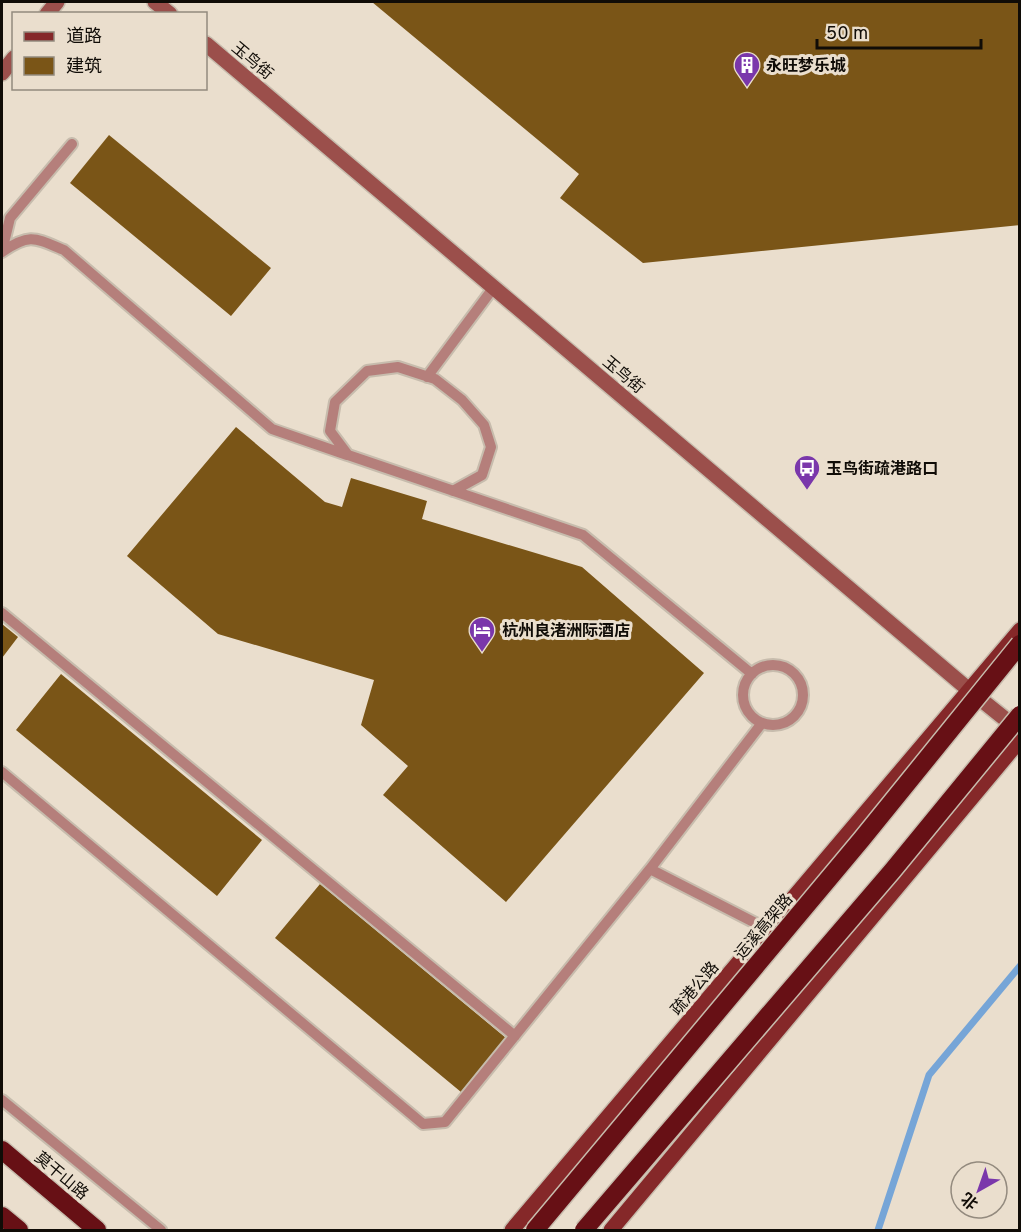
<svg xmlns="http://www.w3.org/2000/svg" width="1021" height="1232" font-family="Overpass,'Noto Sans SC',sans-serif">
<rect width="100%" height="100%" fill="#eadecd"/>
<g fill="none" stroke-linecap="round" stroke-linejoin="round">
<path stroke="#76a5d7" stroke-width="7" d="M878 1230 929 1075 1020 966"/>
</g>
<path fill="#7a5517" d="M372 2H1020V225L643 263 560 198 579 174Z
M109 135 271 268 231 316 70 183Z
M236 427 325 502 342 507 351 478 427 501 422 519 582 567 704 673 506 902 383 795 408 766 361 725 374 680 218 634 127 556Z
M2 624 18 637 2 658Z
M61 674 262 840 217 896 16 730Z
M320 884 506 1038 461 1092 275 938Z"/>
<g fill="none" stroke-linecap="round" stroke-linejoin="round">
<g stroke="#c7bcad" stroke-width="14">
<path id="lane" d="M2 251 10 218 72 144
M2 252C30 233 35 238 64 250L272 429 347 455
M427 377 494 287
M453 491 482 475 491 447 484 425 462 400 435 379 398 367 367 371 335 402 330 431 348 455 583 535 752 674
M2 613 515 1036
M743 695a30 30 0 1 1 60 0a30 30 0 1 1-60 0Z
M762 723 650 869 767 929
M2 772 423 1124 445 1122 650 869
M2 1100 161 1230"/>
</g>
<g stroke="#c7bcad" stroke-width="18">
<path id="secondary" d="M155 2 170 14
M47 14 57 2
M206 44 969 690 1020 731
M2 73 14 58"/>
</g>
<g stroke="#c7bcad" stroke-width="18">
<path id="primary" d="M512 1230 1020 630
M611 1230 1020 740"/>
</g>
<g stroke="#c7bcad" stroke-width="21">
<path id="highway" d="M2 1150 97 1230
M2 1216 19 1230"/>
</g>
<use href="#lane" stroke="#b57f7b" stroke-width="10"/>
<use href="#secondary" stroke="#9b4f4b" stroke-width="15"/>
<use href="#primary" stroke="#852829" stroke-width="15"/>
<use href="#highway" stroke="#671015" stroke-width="18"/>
<g stroke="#c7bcad" stroke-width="21" stroke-linecap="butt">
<path id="highway-bridge" d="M535 1230 862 839 1020 644
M584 1230 892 871 1020 715"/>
</g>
<use href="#highway-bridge" stroke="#671015" stroke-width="18"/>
</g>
<defs>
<g id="building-pin" transform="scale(1.35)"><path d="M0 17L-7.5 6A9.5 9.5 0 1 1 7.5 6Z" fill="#7a37ab" stroke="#eadecd"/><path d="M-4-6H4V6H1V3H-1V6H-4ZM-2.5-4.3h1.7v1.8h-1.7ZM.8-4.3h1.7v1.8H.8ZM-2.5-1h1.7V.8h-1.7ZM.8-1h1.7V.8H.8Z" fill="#fff"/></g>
<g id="bus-pin" transform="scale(1.35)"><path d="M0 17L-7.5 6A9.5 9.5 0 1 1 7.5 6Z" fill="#7a37ab" stroke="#eadecd"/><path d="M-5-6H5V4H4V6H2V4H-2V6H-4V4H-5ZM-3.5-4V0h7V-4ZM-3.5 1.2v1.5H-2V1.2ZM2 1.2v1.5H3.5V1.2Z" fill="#fff"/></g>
<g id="hotel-pin" transform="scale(1.35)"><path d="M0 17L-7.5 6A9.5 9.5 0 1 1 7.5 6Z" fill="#7a37ab" stroke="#eadecd"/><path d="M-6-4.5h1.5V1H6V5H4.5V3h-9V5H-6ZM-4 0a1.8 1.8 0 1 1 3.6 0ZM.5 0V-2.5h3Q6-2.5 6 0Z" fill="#fff"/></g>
</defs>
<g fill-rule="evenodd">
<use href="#building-pin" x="747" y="65"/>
<use href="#bus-pin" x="807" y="468"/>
<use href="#hotel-pin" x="482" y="630"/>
</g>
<g text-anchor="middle" stroke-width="6" stroke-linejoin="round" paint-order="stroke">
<g font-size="16" fill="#100c07" stroke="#eadecd">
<text transform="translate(253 60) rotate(40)" y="6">玉鸟街</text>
<text transform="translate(624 374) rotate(40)" y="6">玉鸟街</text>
<text transform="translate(763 926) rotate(-50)" y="6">运溪高架路</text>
<text transform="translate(694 988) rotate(-50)" y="6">疏港公路</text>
<text transform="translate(62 1175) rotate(40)" y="6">莫干山路</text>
</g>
<g font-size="16" font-weight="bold" fill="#100c07" stroke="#eadecd" text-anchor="start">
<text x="766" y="71">永旺梦乐城</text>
<text x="826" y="474">玉鸟街疏港路口</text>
<text x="502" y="636">杭州良渚洲际酒店</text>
</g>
</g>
<rect width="1021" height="1232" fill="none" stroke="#100c07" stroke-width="6"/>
<rect x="12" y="12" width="195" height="78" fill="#eadecd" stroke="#938a7e" stroke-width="1.5"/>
<rect x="24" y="32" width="30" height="9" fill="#852829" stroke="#938a7e" stroke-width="1.5"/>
<text x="66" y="42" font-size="18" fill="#100c07">道路</text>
<rect x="24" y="57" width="30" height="18" fill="#7a5517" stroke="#938a7e" stroke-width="1.5"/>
<text x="66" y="72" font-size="18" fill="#100c07">建筑</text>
<g transform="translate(979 1190) rotate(220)"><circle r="28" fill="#eadecd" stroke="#938a7e" stroke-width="1.5"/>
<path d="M0-4.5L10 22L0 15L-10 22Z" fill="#7a37ab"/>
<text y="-9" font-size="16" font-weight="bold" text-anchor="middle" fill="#100c07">北</text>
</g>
<path d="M817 39v9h164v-9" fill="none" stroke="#100c07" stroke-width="3"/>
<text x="826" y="39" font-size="18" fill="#100c07" stroke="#eadecd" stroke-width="4.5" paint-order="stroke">50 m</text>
</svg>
